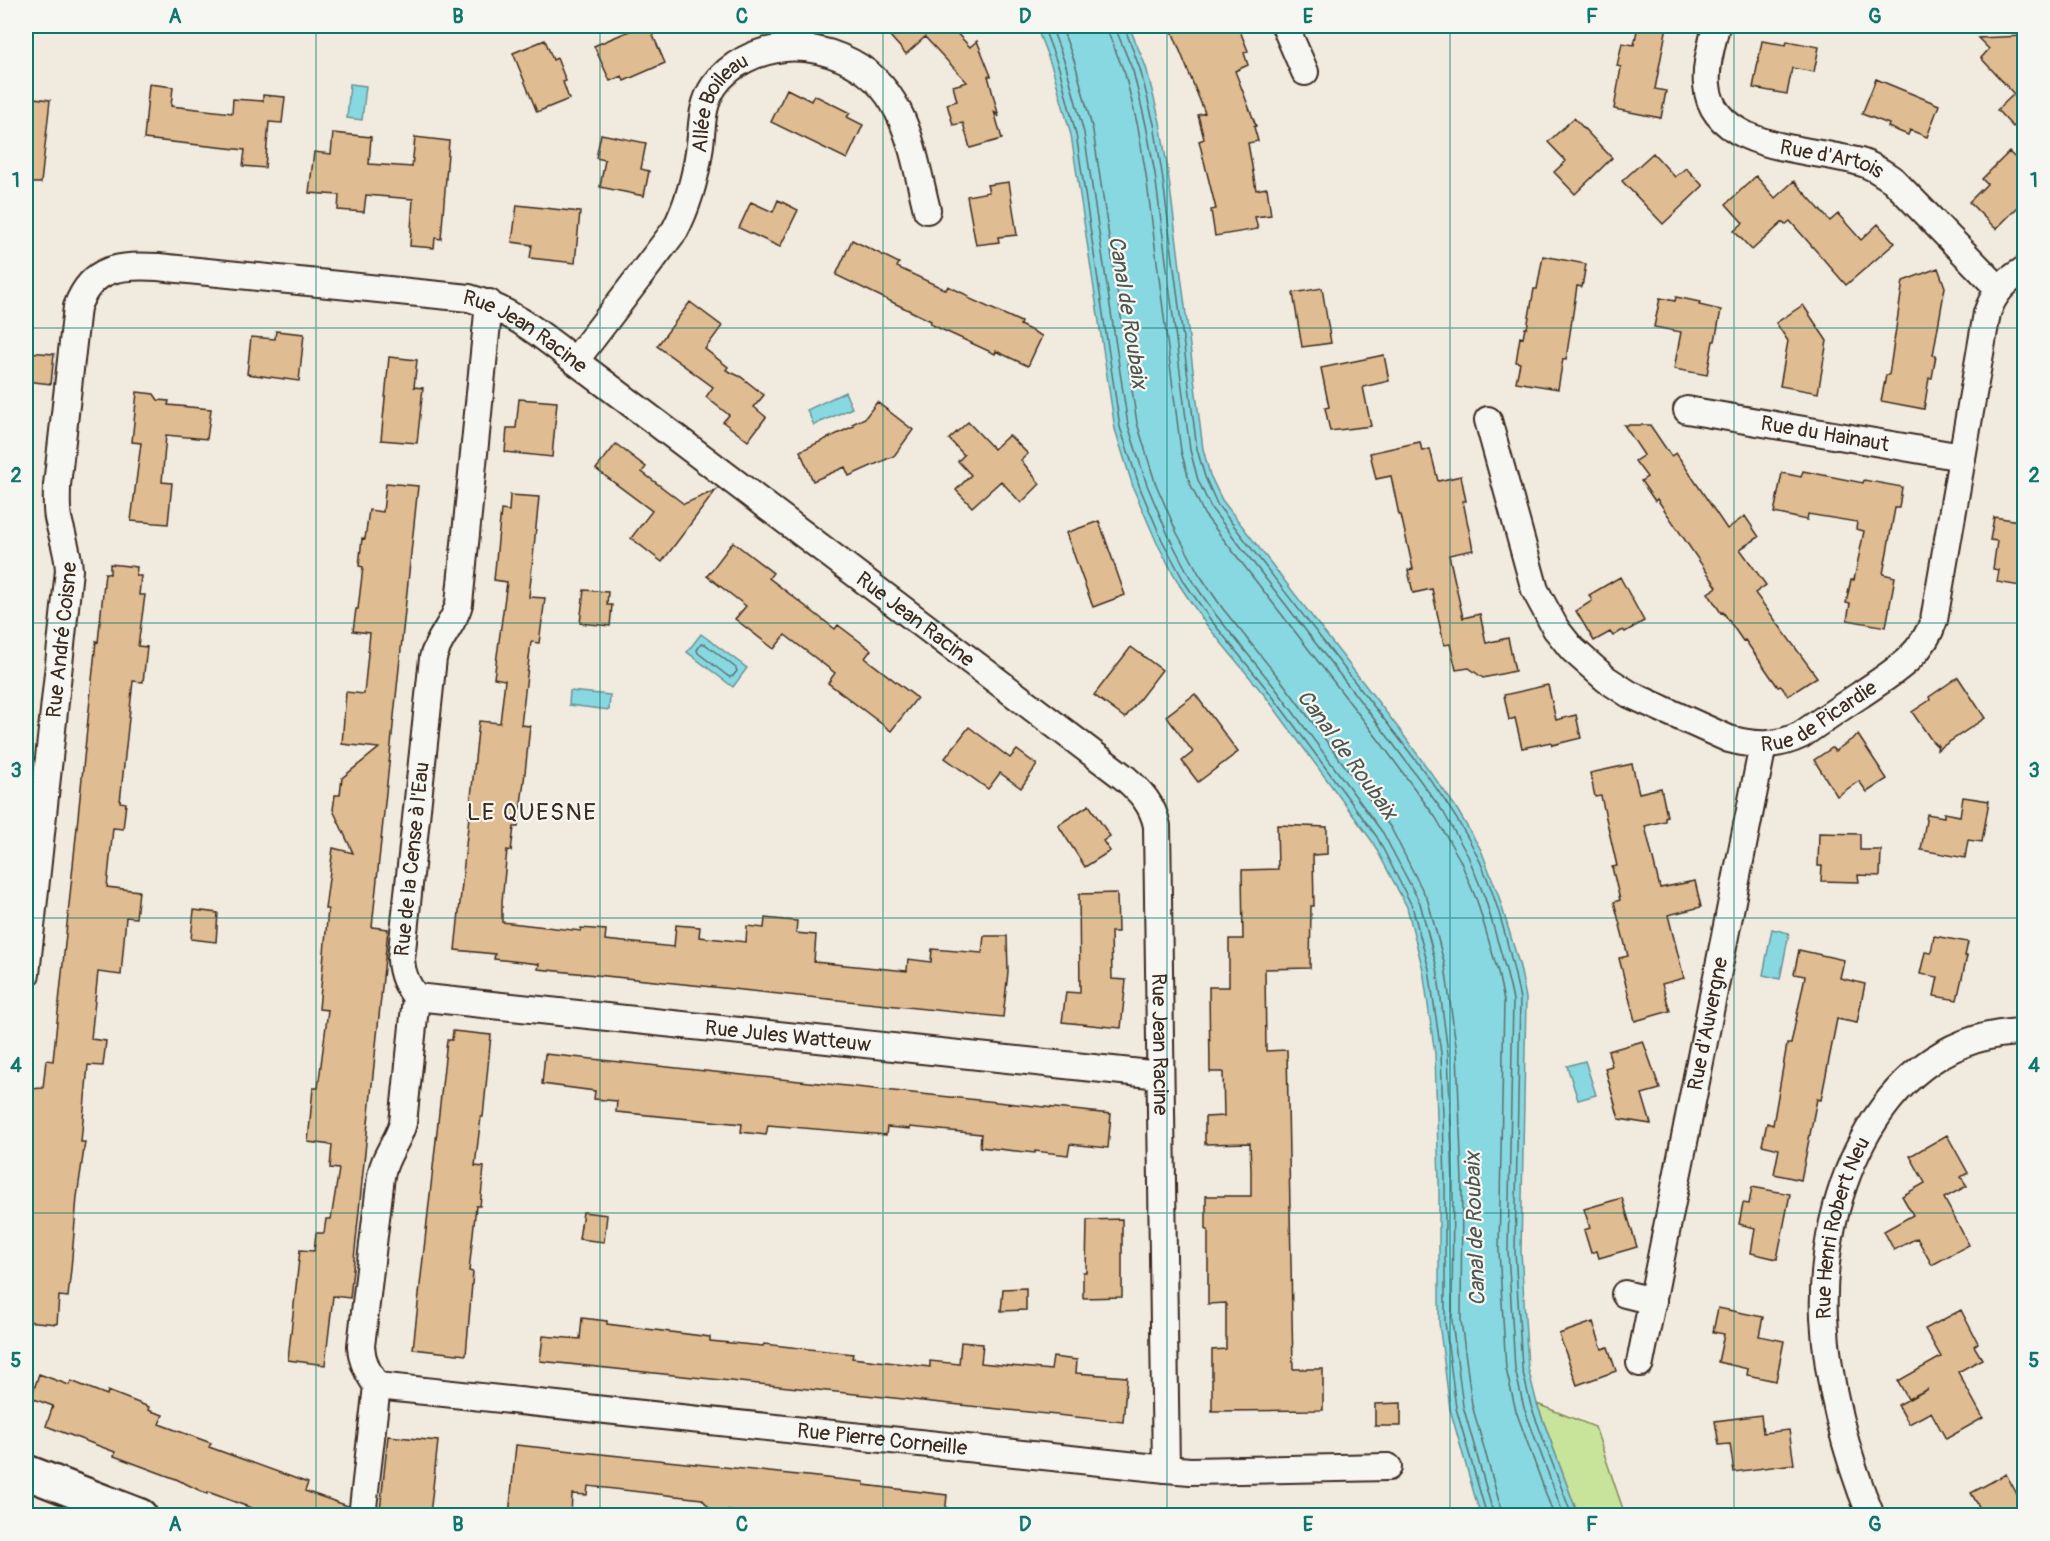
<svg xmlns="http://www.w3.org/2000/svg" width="2050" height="1541" font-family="Pangolin,sans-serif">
<rect width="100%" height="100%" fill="#f1eadf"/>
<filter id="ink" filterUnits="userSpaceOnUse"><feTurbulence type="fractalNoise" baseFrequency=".0167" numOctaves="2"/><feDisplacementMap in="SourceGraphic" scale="12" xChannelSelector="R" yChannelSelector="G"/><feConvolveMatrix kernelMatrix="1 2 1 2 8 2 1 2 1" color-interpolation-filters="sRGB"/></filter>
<g filter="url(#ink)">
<path fill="#c8e49b" stroke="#82875c" stroke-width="1.5" d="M1537 1404 1595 1427 1625 1515H1578Z"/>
<path fill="#88d8e2" stroke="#699294" stroke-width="1.5" d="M1036 26H1129L1146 67 1160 122 1168 172 1203 449 1210 475 1222 500 1399 729 1455 806 1481 850 1498 894 1520 967 1526 998 1521 1251 1528 1368 1537 1404 1578 1515H1482L1477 1504 1450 1409 1439 1322V1182L1435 1054 1423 970 1407 907 1372 841 1266 697 1205 623 1180 586 1157 543 1134 490 1115 429 1071 135 1053 70Z
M350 84 366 86 362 120 347 118Z
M845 392 852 408 814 425 807 410Z
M701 634 747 668 733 687 687 652Z
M570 691 610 695 609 710 569 705Z
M1772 929 1789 933 1780 979 1763 975Z
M1585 1061 1596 1095 1578 1100 1567 1066Z"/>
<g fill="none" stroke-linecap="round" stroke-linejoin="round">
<path stroke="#5a706c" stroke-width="1.5" d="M1043 26 1059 68 1076 134 1120 427 1140 488 1162 540 1185 583 1210 619 1270 693 1377 837 1412 906 1429 969 1441 1053 1445 1182V1322L1456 1408 1487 1516
M1051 26 1066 66 1084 133 1128 425 1147 485 1169 537 1191 579 1216 615 1276 689 1383 833 1420 903 1437 968 1448 1053 1453 1182 1452 1321 1463 1406 1494 1516
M1061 26 1075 63 1093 131 1137 423 1155 482 1177 533 1199 574 1223 609 1283 683 1391 828 1428 901 1445 966 1457 1052 1462 1182 1461 1321 1472 1405 1503 1516
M1108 26 1109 35 1125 74 1138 127 1146 175 1181 451 1190 483 1204 514 1381 743 1436 818 1460 860 1477 901 1498 972 1504 1001 1499 1251 1506 1369 1516 1411 1554 1516
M1117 26V32L1133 71 1146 125 1155 174 1190 450 1198 480 1211 508 1388 737 1444 813 1468 856 1485 898 1506 970 1513 1000 1508 1251 1515 1369 1524 1408 1564 1516
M1124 26 1140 69 1154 124 1162 173 1197 449 1205 477 1217 504C1266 567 1315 631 1365 695 1403 744 1446 795 1475 851 1496 892 1511 954 1520 999L1515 1251 1522 1368 1531 1406 1572 1516
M701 644H705L736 668 737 671 733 676 729 677 698 653 697 650Z"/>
</g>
<path fill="#dfbc91" stroke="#3b2a1e" stroke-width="1.5" d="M641 26H649L665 63 624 81 622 76 610 81 594 46Z
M881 26H950L970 47 977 41 991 76H988L999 117 994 111 1002 139 970 148 963 123 953 125 947 104 957 101 953 86 967 82 925 37 906 54Z
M1170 26H1238L1248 51 1244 53 1248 65 1235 71 1256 126 1254 127 1258 141 1248 143 1256 190 1267 188 1271 215 1255 217 1258 229 1215 236 1211 210 1216 209 1199 141 1204 139 1198 115 1205 113Z
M1638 26H1667L1655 89 1666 91 1661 118 1614 109 1621 67 1617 66 1622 43 1634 45Z
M2025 36V115L2013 127 1997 110 2014 94 1981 58 1989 49 1978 38Z
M545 40 553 60 557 58 566 81 563 82 569 99 537 112 513 53Z
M1762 41 1786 45 1787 41 1819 47 1814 72 1792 68 1787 94 1753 88Z
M1876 79 1939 105 1927 137 1910 130 1908 135 1888 127 1889 124 1862 114Z
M149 84 173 87 171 106 232 113 233 99 263 101V95L285 97 282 123 269 122 265 168 243 166 245 150 144 139Z
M787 89 811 101 814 95 850 113 847 117 863 125 847 159 771 122Z
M26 97 50 100 41 183H26Z
M1574 118 1612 158 1575 194 1554 172 1566 161 1548 142Z
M333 133 371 137 369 164 412 167 415 137 449 141 441 239 435 238 434 248 410 246 413 199 366 195 364 212 338 210 339 195 309 193 314 152 331 154Z
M601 134 646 143 641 169 649 171 644 196 600 187 605 160 596 158Z
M2009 152 2025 167V200L1996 229 1969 202 1987 184 1982 179Z
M1653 153 1675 177 1686 168 1703 186 1663 224 1622 181Z
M1756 176 1775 198 1794 181 1830 221 1838 214 1861 240 1878 224 1895 243 1846 285 1790 221 1785 225 1783 222 1752 250 1734 231 1743 223 1726 204Z
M1009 182 1017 235 998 237 999 242 976 245 967 196 989 192 987 185Z
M778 200 798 210 780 247 739 228 751 202 773 212Z
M517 205 580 212 575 263 530 258 532 245 512 242Z
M852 240 899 263 897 267 946 290 948 286 969 296 968 298 1021 322 1020 325 1042 336 1028 366 996 351 995 354 930 324 931 321 836 275Z
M1543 256 1586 264 1582 287 1577 286 1566 360 1563 359 1558 389 1516 382 1520 363 1516 362 1520 337 1523 338 1525 328H1527L1534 289H1537Z
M1938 268 1945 287 1933 355H1936L1932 378H1929L1924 409 1881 401 1886 375H1889L1903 281Z
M1322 288 1331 343 1302 347 1293 293Z
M1676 297 1700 302 1699 305 1721 310 1715 341H1713L1707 375 1674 369 1681 332 1654 327 1660 298 1675 301Z
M690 302 722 326 705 349 728 367 726 370 741 377 764 395 754 407 766 417 748 441 723 422 729 415 706 397 713 387 657 346Z
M1803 305 1827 341 1818 393 1780 386 1788 341 1776 323Z
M276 331 304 334 299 381 247 374 251 337 275 339Z
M26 352 54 354 51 384 26 381Z
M1384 355 1389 381 1363 387 1371 426 1330 431 1325 408 1329 407 1321 368Z
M389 357 417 360 414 387 423 388 417 443 381 440Z
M137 392 154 394 158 400 169 401 168 405 211 409 207 439 166 435 162 482 172 483 168 524 131 521 141 443 132 442Z
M519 399 557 402 552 457 505 452 507 428H516Z
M877 402 913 430 894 456 849 476 845 467 813 481 800 451 854 426 852 424 865 418Z
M968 422 994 449 1009 435 1028 454 1021 460 1040 484 1021 503 1001 481 972 507 956 490 971 475 958 461 964 455 949 439Z
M1624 425H1650L1671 456 1676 453 1727 529 1745 516 1759 537 1740 549 1766 585 1755 593 1817 677 1788 696 1781 686 1778 687 1745 640 1743 641 1723 612 1721 613 1708 593 1717 587 1657 499 1655 501 1641 481 1647 477 1635 461 1644 455Z
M1420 442 1422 451 1430 449 1438 481 1461 476 1466 501H1463L1473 550 1449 555 1463 618 1480 614 1486 643 1508 638 1515 671 1483 678 1469 668 1456 670 1450 644 1444 645 1432 589 1413 593 1408 570 1413 569 1401 515H1399L1391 476 1376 479 1370 453Z
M616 444 646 467 642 472 684 504 716 490 662 562 631 538 652 511 596 469Z
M1803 471 1863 483 1864 480 1902 487 1899 508H1895L1883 574 1895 577 1886 627 1847 620 1850 604 1846 603 1851 580H1854L1864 531 1856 529 1857 522 1808 514 1807 520 1774 513 1782 473 1801 477Z
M386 483 418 486 372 927 388 929 350 1298 333 1296 325 1365 288 1360 300 1250 314 1251 316 1233H324L326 1219H331L339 1169 330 1168 332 1145 308 1142 313 1088H318L328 1010 319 1009 328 909H325L333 848 353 853 333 810 335 795H340L342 778 379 748 342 744 346 692 364 694 370 633 353 631 356 609H358L363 567 359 566 362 538 365 539 369 510 383 512Z
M510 495 539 497 529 597 545 598 539 643 531 642 521 725 530 726 525 773 518 827H514L511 851 507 850 502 902V922L581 931V928L606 930 605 940 674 947 676 925 700 927 699 937 746 942 747 926 764 928 765 918 784 920 797 921 796 933 816 935 814 962 907 971 908 959 931 962 932 949 982 953 984 936H1007L1008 972 1003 1017 538 969 539 964 494 959 495 954 455 950 479 721 500 723 505 680 494 678 507 582 494 580 501 510 509 511Z
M1994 517 2025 522V575H2022L2020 586 1997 582 1999 570 1993 569 1997 541 1990 540Z
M1099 521 1125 595 1093 607 1066 533Z
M733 542 773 573 769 578 835 629 838 625 871 650 865 658 917 698 891 731 828 683 835 673 785 635 774 649 735 619 746 606 707 576Z
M110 564 137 567 136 576H141L139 595H145L138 646 147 647 143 682 133 681 120 802 126 803 123 829 113 828 107 887 139 891 136 918 126 917 121 975 98 972 91 1039 106 1041 103 1066 88 1065 81 1142H85L77 1197 71 1269 68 1297 59 1296 57 1324 26 1321V1119L28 1089 43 1088 46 1060 53 1061 96 641 98 642 105 573 110 574Z
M1620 577 1644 621 1625 632 1623 630 1613 636 1610 632 1594 641 1576 611 1592 601 1589 595Z
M584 590 608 592 607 605H612L610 626 580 623Z
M1131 647 1162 670 1125 718 1094 695Z
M1958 677 1985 718 1937 750 1938 745 1937 746 1932 741 1912 712 1930 700 1929 697Z
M1548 685 1556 720 1576 715 1581 738 1552 745 1551 742 1522 748 1515 718 1509 720 1504 695Z
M1195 694 1238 752 1198 782 1182 761 1193 752 1166 716Z
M969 727 1010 758 1017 750 1037 765 1021 788 1000 773 988 789 945 758Z
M1858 735 1887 779 1867 792 1859 781 1837 796 1814 760 1832 748 1835 751Z
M1632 764 1639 793 1661 788 1667 816 1665 817V821L1645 826 1660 888 1695 881 1701 907 1668 915 1684 978 1662 984 1670 1011 1635 1021 1619 958 1628 956 1614 902 1620 900 1612 867 1617 866 1601 796 1595 797 1590 773Z
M1963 797 1989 801 1982 842 1968 840 1965 858 1921 850 1927 814 1944 817V813L1960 816Z
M1089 805 1110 836 1103 841 1110 851 1085 867 1058 825Z
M1277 825 1327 827V854L1313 855 1314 906H1311L1310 968 1265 969 1266 1051 1287 1050 1293 1369H1323V1410L1212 1411V1350L1226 1349V1303L1208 1304V1230H1206V1196H1251V1170L1250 1143 1205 1144V1117L1224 1116 1223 1072H1210L1209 987H1229V939H1243L1242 870 1278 869Z
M1819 833 1860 834V850H1881L1880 876 1858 875 1859 882 1821 881 1822 866H1818Z
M1117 893 1118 932H1111L1112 979 1126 980 1121 1028 1062 1022 1066 992 1080 993 1079 894Z
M194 910 218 913 216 942 191 939Z
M1934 936 1968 942 1965 956H1967L1957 1000 1934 996 1938 977 1920 974 1925 952 1931 953Z
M1799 950 1844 960 1840 978 1865 984 1857 1023 1837 1019 1821 1100 1817 1099 1801 1180 1774 1174 1779 1149 1762 1145 1767 1123 1773 1125 1787 1044H1791L1805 976 1794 974Z
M453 1031 491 1035 483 1117H481L475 1166 484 1167 480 1206H476L469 1271 473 1272 466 1355 413 1349 447 1040H452Z
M1643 1041 1660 1089 1642 1094 1651 1124 1619 1119 1605 1068 1612 1066 1608 1051Z
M545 1054 1111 1114 1108 1148 1070 1144 1068 1155 1035 1151V1153L980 1147 981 1134 910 1127V1129L887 1127 886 1135 768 1125 766 1135 741 1132 742 1124 616 1112 617 1101 594 1099 595 1091 542 1084Z
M1947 1135 1968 1173 1961 1177 1967 1186 1944 1198 1969 1245 1932 1265 1917 1238 1894 1250 1884 1231 1913 1215 1902 1196 1925 1183 1910 1156Z
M1752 1187 1790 1194 1777 1259 1751 1253 1755 1228 1739 1224 1743 1203 1749 1204Z
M1622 1198 1637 1247 1599 1258 1597 1251 1591 1253 1584 1230 1590 1228 1584 1209Z
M583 1212 607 1215 604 1242 579 1239Z
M1122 1219V1297L1083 1298V1272H1086L1087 1220Z
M1026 1288V1310L1001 1311 1003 1289Z
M1718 1308 1763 1317 1759 1336 1784 1341 1776 1381 1747 1375 1748 1369 1718 1362 1724 1334 1713 1332Z
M1961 1310 1978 1343 1974 1346 1982 1359 1958 1372 1983 1418 1946 1439 1931 1412 1909 1424 1898 1405 1928 1389 1908 1399 1898 1381 1941 1357 1925 1329Z
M582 1318 607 1321V1324L710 1337V1341L763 1346 764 1344 853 1354 852 1358 930 1367V1361L959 1364 961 1342 983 1344 981 1363 1051 1370 1053 1357 1077 1360 1076 1373 1127 1377 1123 1422 540 1361 543 1336 580 1339Z
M1593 1322 1602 1349 1608 1347 1616 1371 1577 1385 1559 1334Z
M39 1374 69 1385 71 1381 107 1395 108 1391 149 1407 148 1410 163 1415 159 1424 211 1443 209 1447 308 1483 305 1491 348 1506 347 1515H270L208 1492 207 1494 176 1479 114 1456 115 1452 46 1426 53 1406 31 1398Z
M1401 1403V1426H1375V1404Z
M1761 1415 1763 1433 1789 1430 1794 1464 1734 1472 1730 1444 1719 1445 1715 1421Z
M388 1436 438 1441 430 1515 380 1511Z
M516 1445 864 1482V1485L947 1495 945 1515H765L726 1511H712L702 1499 588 1486 587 1495 572 1494 571 1515H509Z
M2006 1474 2024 1507 2020 1509 2024 1515H1984L1971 1493Z"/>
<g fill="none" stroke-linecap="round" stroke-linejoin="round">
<g stroke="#3b2a1e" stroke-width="30">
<g id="street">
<path d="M1285 26 1305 72"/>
<path id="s1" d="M1716 26C1712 44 1705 66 1707 85 1712 150 1809 148 1856 161 1870 164 1881 172 1893 180L1999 289"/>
<path id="s2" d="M575 361 675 230C688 205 695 179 699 152 703 128 700 107 714 86 730 63 757 51 784 48 805 46 823 50 842 58 906 85 912 150 927 210"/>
<path id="s3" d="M1687 410 1962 457"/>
<path id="s4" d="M1488 420 1535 590 1556 629 1572 649 1606 679 1629 694 1729 739C1755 746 1776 747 1801 735 1821 721 1840 708 1860 695 1890 674 1922 657 1934 620L1987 313C1994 292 2006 281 2024 270"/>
<path id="s5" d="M26 974 69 570C68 551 62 536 58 518 56 507 57 496 57 485L77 307C92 266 121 265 158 267L469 298C512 310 541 335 575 361L1125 778C1141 792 1153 805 1157 826L1166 1469"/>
<path id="s6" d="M416 997 1160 1075"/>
<path d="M1625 1294 1653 1301"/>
<path id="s7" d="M1640 1363 1763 745"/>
<path id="s8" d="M377 1386 1166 1469 1190 1471 1388 1467"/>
<path id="s9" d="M362 1516 377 1386C368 1373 362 1362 361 1346L381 1176C384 1156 398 1142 403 1123L416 997C407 985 402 975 401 960L433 658C438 638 454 624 459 604L489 303"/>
<path id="s10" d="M1871 1516C1846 1455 1827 1382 1824 1317 1819 1195 1882 1034 2024 1032"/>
</g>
</g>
<g stroke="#3b2a1e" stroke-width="38">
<path id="secondary" d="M26 1472 140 1516"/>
</g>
<use href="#street" stroke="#f6f6f2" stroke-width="26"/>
<use href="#secondary" stroke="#f6f6f2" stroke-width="33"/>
</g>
</g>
<path fill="none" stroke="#0f766e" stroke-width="1.5" stroke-opacity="0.55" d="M316 26V1516M600 26V1516M883 26V1516M1167 26V1516M1450 26V1516M1734 26V1516M26 328H2024M26 623H2024M26 918H2024M26 1213H2024"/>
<g text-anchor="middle" stroke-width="4.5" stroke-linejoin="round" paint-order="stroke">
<g font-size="21" fill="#3b2a1e" stroke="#f6f6f2">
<text dy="7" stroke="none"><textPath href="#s2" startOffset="302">Allée Boileau</textPath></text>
<text dy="7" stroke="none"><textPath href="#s1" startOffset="216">Rue d'Artois</textPath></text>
<text dy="7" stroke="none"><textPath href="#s5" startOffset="1149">Rue Jean Racine</textPath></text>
<text dy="7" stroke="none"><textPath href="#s3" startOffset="140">Rue du Hainaut</textPath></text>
<text dy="7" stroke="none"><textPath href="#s5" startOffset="1635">Rue Jean Racine</textPath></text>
<text dy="7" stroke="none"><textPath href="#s5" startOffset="336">Rue André Coisne</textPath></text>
<text dy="7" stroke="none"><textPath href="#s4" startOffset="526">Rue de Picardie</textPath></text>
<text dy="7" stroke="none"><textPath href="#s9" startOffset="672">Rue de la Cense à l'Eau</textPath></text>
<text dy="7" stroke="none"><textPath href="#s7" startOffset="346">Rue d'Auvergne</textPath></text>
<text dy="7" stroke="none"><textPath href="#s6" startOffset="374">Rue Jules Watteuw</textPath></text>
<text dy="7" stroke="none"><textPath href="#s5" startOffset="2175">Rue Jean Racine</textPath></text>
<text dy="7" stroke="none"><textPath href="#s10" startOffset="297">Rue Henri Robert Neu</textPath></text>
<text dy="7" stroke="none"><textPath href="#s8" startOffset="508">Rue Pierre Corneille</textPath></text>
</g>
<g font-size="22" font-style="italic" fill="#4e564f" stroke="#f6f6f2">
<text transform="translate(1129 312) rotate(81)" y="8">Canal de Roubaix</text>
<text transform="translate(1348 754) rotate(54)" y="8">Canal de Roubaix</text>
<text transform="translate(1474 1229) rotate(-92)" y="8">Canal de Roubaix</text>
</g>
<g font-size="24" letter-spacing="1.5" fill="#3b2a1e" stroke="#f6f6f2">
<text x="532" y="820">LE QUESNE</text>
</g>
</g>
<rect width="2050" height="1541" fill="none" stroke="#f6f6f2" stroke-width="66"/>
<rect x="33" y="33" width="1984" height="1475" fill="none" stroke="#0f766e" stroke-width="2"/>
<g font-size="20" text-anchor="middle" font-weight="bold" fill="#0f766e">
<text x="175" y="23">A</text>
<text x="458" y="23">B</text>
<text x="742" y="23">C</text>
<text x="1025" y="23">D</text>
<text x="1308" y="23">E</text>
<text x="1592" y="23">F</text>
<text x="1875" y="23">G</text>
<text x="16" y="187">1</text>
<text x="2034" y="187">1</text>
<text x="16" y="482">2</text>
<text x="2034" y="482">2</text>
<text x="16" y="777">3</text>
<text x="2034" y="777">3</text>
<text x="16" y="1072">4</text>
<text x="2034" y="1072">4</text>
<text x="16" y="1367">5</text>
<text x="2034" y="1367">5</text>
<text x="175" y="1531">A</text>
<text x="458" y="1531">B</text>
<text x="742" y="1531">C</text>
<text x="1025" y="1531">D</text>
<text x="1308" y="1531">E</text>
<text x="1592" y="1531">F</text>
<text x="1875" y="1531">G</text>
</g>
</svg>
